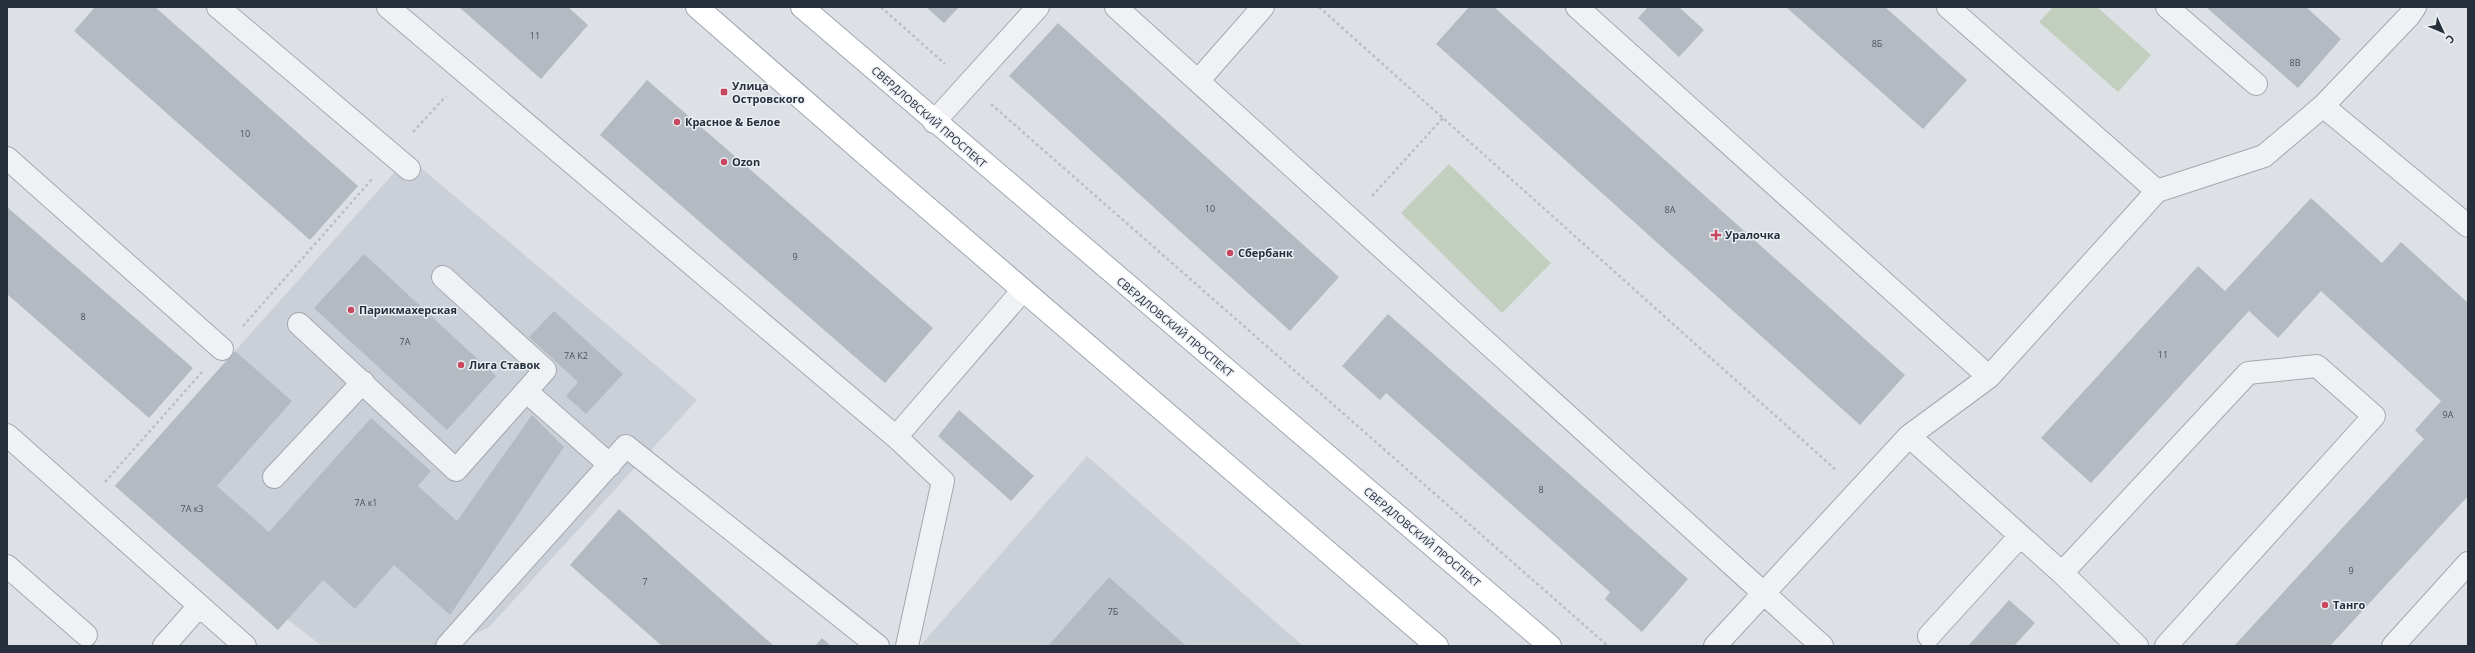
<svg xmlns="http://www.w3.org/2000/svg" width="2475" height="653" font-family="'Open Sans',sans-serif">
<rect width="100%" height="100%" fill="#dde1e6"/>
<path fill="#cbd0d8" d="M408 157 697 400 489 627 451 646H322L115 486Z
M1087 456 1303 646H920Z"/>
<path fill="#c3cfbe" d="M2053 7H2097L2151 55 2118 92 2039 22Z
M1449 164 1551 263 1502 313 1401 213Z"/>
<path fill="#b4bac2" d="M95 7H155L358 186 310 240 74 31Z
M459 7H568L588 25 541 79Z
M926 7H959L944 23Z
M1469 7H1494L1905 375 1860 425 1436 44Z
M1648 7H1679L1704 30 1679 57 1638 18Z
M1786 7H1885L1967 80 1923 129Z
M2206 7H2306L2341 39 2298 88Z
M1058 23 1339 277 1290 331 1009 76Z
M647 80 933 328 885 383 600 135Z
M2311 198 2382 263 2401 242 2468 303V496L2330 646H2234L2424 439 2415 430 2441 401 2321 291 2278 338 2249 311 2091 483 2041 438 2198 266 2225 291Z
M7 207 193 368 149 418 7 294Z
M364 254 496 376 447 430 314 308Z
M554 311 623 374 586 414 566 396 578 382 529 337Z
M1388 314 1688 579 1642 632 1605 599 1610 592 1386 393 1380 400 1342 366Z
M235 351 292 401 217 486 269 532 371 418 431 471 418 486 457 521 532 415 564 447 450 615 394 565 355 609 323 580 278 630 115 486Z
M959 410 1034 476 1011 501 938 436Z
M619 509 774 646H662L570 565Z
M1109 577 1186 646H1048Z
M2009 600 2035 623 2014 646H1968Z
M822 638 831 646H815Z"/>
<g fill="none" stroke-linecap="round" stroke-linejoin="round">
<g stroke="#a3a8b0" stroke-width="24">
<path id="minor" d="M218 7 409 169
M388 7 896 437 943 481 907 646
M1116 7 1822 646
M1577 7 1989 377
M1948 7 2157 191
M2167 7 2256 84
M1198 81 1263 7
M2323 106 2468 226
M934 122 1038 7
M7 158 222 349
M299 324 456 470 545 370 443 277
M527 392 610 465
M7 435 245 646
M1909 436 2062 573 2137 646
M896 437 1023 290
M274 477 363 382
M7 566 86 635
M2062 573 2248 373 2317 366 2374 416 2166 646
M1929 636 2020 536
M164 646 199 606
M447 646 626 446 878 646
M1715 646 1909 436 1989 377 2157 191 2264 156 2323 106 2409 16 2415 7
M2393 646 2468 563"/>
</g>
<g stroke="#9da6b1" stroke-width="24">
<path id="major" d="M697 7 887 173 1437 646
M802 7 1550 646"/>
</g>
<path stroke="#bbbfc5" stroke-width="2.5" stroke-dasharray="3 3" stroke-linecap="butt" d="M881 7 945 64
M1319 7 1836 470
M991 104 1608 646
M413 132 446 96
M1372 196 1443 118
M243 326 373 178
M105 482 202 372"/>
<use href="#minor" stroke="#eff1f5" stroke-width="22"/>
<use href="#major" stroke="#fff" stroke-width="22"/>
</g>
<g fill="#c6475e" stroke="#ecf0f4" stroke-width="1.5">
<rect x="720" y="88" width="8" height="8" rx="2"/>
<circle cx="677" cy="122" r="4"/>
<circle cx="724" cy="162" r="4"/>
<path d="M1714 229h4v4h4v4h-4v4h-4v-4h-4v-4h4z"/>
<circle cx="1230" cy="253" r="4"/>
<circle cx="351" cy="310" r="4"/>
<circle cx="461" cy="365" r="4"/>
<circle cx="2325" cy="605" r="4"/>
</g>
<g text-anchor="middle" stroke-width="3" stroke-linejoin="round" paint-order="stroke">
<g font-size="9" fill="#4a525e">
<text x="535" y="39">11</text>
<text x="1877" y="47">8Б</text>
<text x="2295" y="66">8В</text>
<text x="245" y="137">10</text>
<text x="1210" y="212">10</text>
<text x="1670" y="213">8А</text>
<text x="795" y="260">9</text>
<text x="83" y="320">8</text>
<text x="405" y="345">7А</text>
<text x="2163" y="358">11</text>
<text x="576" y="359">7А К2</text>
<text x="2448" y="418">9А</text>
<text x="1541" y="493">8</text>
<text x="366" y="506">7А к1</text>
<text x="192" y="512">7А к3</text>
<text x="2351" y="574">9</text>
<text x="645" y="585">7</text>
<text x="1113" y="615">7Б</text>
</g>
<g font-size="11" font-weight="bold" fill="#272f3c" stroke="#ecf0f4" text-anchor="start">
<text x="732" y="90">Улица<tspan x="732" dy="13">Островского</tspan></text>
<text x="685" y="126">Красное &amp; Белое</text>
<text x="732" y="166">Ozon</text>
<text x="1725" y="239">Уралочка</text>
<text x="1238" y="257">Сбербанк</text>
<text x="359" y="314">Парикмахерская</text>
<text x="469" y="369">Лига Ставок</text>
<text x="2333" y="609">Танго</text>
</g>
<g font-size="11" fill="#272f3c" stroke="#ecf0f4">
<text transform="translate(929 117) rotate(41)" y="4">СВЕРДЛОВСКИЙ ПРОСПЕКТ</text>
<text transform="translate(1175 327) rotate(40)" y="4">СВЕРДЛОВСКИЙ ПРОСПЕКТ</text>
<text transform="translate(1422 537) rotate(40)" y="4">СВЕРДЛОВСКИЙ ПРОСПЕКТ</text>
</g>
</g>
<rect width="2475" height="653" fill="none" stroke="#272f3c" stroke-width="16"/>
<g transform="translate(2443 32) rotate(134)" stroke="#ecf0f4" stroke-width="3" paint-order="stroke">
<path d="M0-3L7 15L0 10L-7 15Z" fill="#272f3c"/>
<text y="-6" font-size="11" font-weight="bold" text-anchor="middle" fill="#272f3c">С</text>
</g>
</svg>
